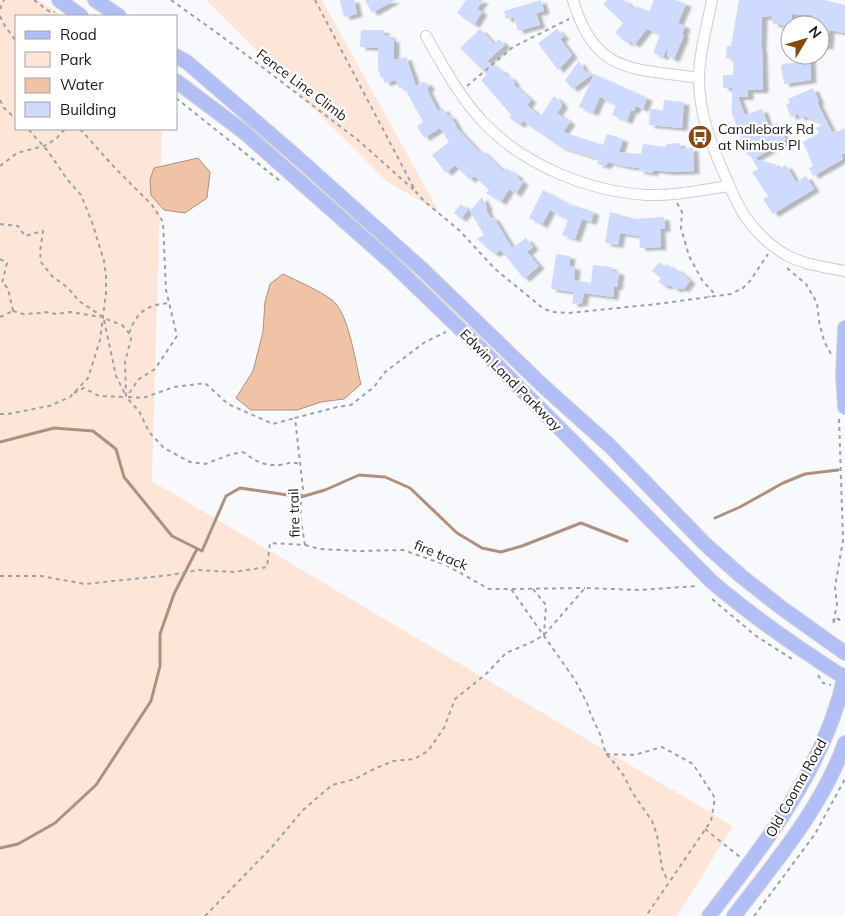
<svg xmlns="http://www.w3.org/2000/svg" width="845" height="916" font-family="Mulish,sans-serif">
<defs>
<filter id="shadow"><feDropShadow dx="5.5" dy="3" stdDeviation="1" flood-color="#0004"/></filter>
</defs>
<rect width="100%" height="100%" fill="#f8f9fd"/>
<path fill="#fde6d8" d="M0 0H39L62 16H16V129H162L152 481 733 826 677 916H0Z
M206 0H322L439 212 386 181Z"/>
<path fill="#f0c3a6" stroke="#af907c" d="M198 158 210 172 207 198 185 213 164 210 151 195 150 180 154 168Z
M283 274C299 282 317 289 332 300 349 313 355 362 361 384L344 399 321 402 297 410H251L236 398 253 371 263 332 265 302 270 284Z"/>
<g fill="none" stroke-linecap="round" stroke-linejoin="round">
<path stroke="#af907c" stroke-width="3" d="M0 442 54 428 93 431 116 449 124 477 172 536 202 551 226 496 240 488 301 497 325 490 359 475 385 477 410 488 457 533 482 548 501 552 522 546 581 523 627 541
M715 518 740 507 783 483 805 474 838 470
M0 848 18 844 55 823 96 785 151 701 160 666V634L174 594 197 549"/>
</g>
<path fill="#cedafe" filter="url(#shadow)" d="M340 0H354L357 14 344 17Z
M365 0H395L372 13Z
M466 0H483L477 9 482 12 474 25 457 13Z
M541 0 544 11 536 13 540 25 518 31 514 17 506 19 504 11Z
M607 0H624L635 10 637 6 649 12 654 0H676L686 4 678 23 685 26 682 35H684L674 59 667 56 668 46 663 57 653 53 660 34 647 29 634 45 630 41 627 43 615 33 623 23 603 4Z
M739 0H824L845 5V33L829 30 828 46H820V21L811 19V15L792 14V25L790 26 773 24 771 14 770 16 762 17 761 49H762L763 90H748V97H738L745 115 762 109 769 127 777 123 786 140 754 159 775 164 778 169 786 165 796 182 806 176 814 189 773 214 763 199 768 196 752 172 758 169 750 155 748 156 739 139 741 138 731 111 732 110V88H723V75H733L734 59 726 58 727 46H731Z
M480 29 494 44 499 39 505 45 487 61 498 69 501 70 507 77 509 76 515 83 513 84 531 100 527 105 540 117 554 96 561 102 562 106 557 113 570 122 563 132 603 145 607 134 623 139 619 152 641 154 643 144 666 147V144L680 143V149L693 148 694 171 671 172 653 170V173L639 171V168L623 166 608 162 606 166 597 164 599 159 560 147 523 121 519 125 509 117 511 115 481 80 487 75 460 48Z
M557 29 564 37 560 39 572 55 558 70 538 43Z
M361 30H384V35H390V39H394V60L406 57 416 86 423 82 427 83 429 86 427 90 438 111 443 108 448 116 450 115 457 127H456L479 152 481 150 504 172 506 168 518 176 517 178 523 182 516 194 509 189 501 202 486 193 489 190 474 176 470 180 455 165 446 173 432 155 449 142 440 128 424 138 417 126 423 122 404 87 399 88 396 80 384 83 383 78H381L378 69V48L360 47Z
M799 55H810L811 80 784 84 781 67 783 64 799 62Z
M579 61 585 71 593 74 572 89 565 80Z
M594 74 647 98 643 109 636 106 634 111 631 110 627 121 612 115 616 105 600 97 593 113 579 107Z
M813 88 819 101 817 102 832 132 834 131 835 133 845 128V153L841 155 843 159 813 176 809 168 813 166 803 142 819 133 816 128 824 124 804 116 800 118 798 114 791 117 786 105 790 103 788 99Z
M664 100 684 102 682 128 649 125 650 109 663 110Z
M543 190 572 206 573 205 594 212 591 222 582 219 575 239 562 235 568 220 550 210 542 225 529 218Z
M482 197 487 207 486 209 490 217 494 218 512 248 526 238 533 247 527 252 539 266 524 279 501 250 494 254 477 239 484 235 470 211Z
M461 204 468 210 461 219 454 213Z
M610 212 636 219 664 217 665 229H660L661 247 640 248 639 236 620 233 618 245 605 243Z
M556 254 570 256 569 266 575 267 574 280 591 283 593 265 612 267 611 271 619 272 617 287H614L613 297 584 293 582 303 572 304 574 292 551 289Z
M659 262 665 267 667 264 674 270 675 268 686 277 690 281 684 289 677 288 676 290 671 286H664L658 282 661 278 652 271Z"/>
<g fill="none" stroke-linecap="round" stroke-linejoin="round">
<g stroke="#ccced1" stroke-width="12">
<path id="minor" d="M573 0C595 75 633 68 699 78
M712 0C707 26 699 53 699 79 699 114 712 147 726 178 732 192 738 207 747 219 757 233 771 246 786 255 805 265 825 267 845 271
M426 36C443 66 459 96 483 122 524 165 587 191 646 195 674 196 702 190 729 186"/>
</g>
<g stroke="#d5d6d6" stroke-width="16">
<path id="major" d="M59 0 81 16
M95 0 119 16
M176 56 188 63 290 151 423 270 542 385 610 446 705 544 741 576 783 609 845 653
M176 81 244 132 393 264 480 348 711 581C753 617 798 648 845 678
M845 328 843 375 845 407
M709 916C766 842 825 768 845 675
M734 916C776 861 821 809 845 743"/>
</g>
<path stroke="#a0a1a3" stroke-width="2" stroke-dasharray="4 4" stroke-linecap="butt" d="M34 0 50 12H55
M171 0 224 38 358 140 414 190
M315 0 416 192 424 201 460 231 495 269 544 309 554 312 569 313 657 304 731 294 743 288 750 281 768 254
M0 9 4 0
M0 16 5 26 16 41
M467 86 513 47 569 19
M176 98 280 181
M0 100 4 108 16 119
M80 129 115 168 152 205 163 222 166 290 177 336 155 369 139 379 127 396
M0 166 17 153 44 146 56 139 65 129
M677 203 682 212 681 228 689 256 702 280 713 292 709 297
M0 224 18 226 25 236 43 231 40 252 41 262 52 276 68 288 79 301 106 319 122 325 129 333 131 339 125 362 126 397 139 411 149 432 164 448 190 462 205 464 232 454 243 452C256 461 262 466 280 465 289 464 289 461 299 464
M0 259 7 263 2 283 8 288 13 311
M787 268 806 284 817 303 819 321 824 341 831 354
M13 311 23 314 43 313 46 312 56 314 70 312 101 317
M0 317 13 311
M104 320 116 376 125 394
M129 333C137 312 146 305 169 303
M74 393 84 388 99 396 126 397
M128 397 143 398 174 387 205 383 228 404 273 424 295 418
M0 414H8L49 406 70 397 88 378 100 340 106 293V275L104 261 93 225 81 195 67 179 47 150 28 129
M305 545 320 549 359 551 403 550 446 565 489 589H511L575 680 587 703 591 715 600 734 606 754 612 760 624 776 632 792 652 821 657 835 662 868 668 882
M0 576H41L85 584 171 575 198 570 234 572 267 567 270 543 305 545C302 527 298 508 303 489L295 418 337 407 351 405 374 387 385 372 425 342 446 332
M512 589 585 588
M533 589 546 605 544 635
M712 599 756 636 795 661
M835 614 837 604 835 587 843 540 839 418
M834 623 833 619H839L841 623
M818 675 823 683 831 685
M606 754 634 755 662 747 693 764 715 798 711 821 646 916
M705 829 740 857
M205 916 271 848 303 810 332 785 355 779 374 769 393 761 414 759 428 751 444 728 455 699 486 674 506 653 530 643 544 635 585 588 639 590 698 586
M754 916 815 834 845 779"/>
<use href="#minor" stroke="#fff" stroke-width="10"/>
<use href="#major" stroke="#b2bff7" stroke-width="14"/>
<path stroke="#a0a1a3" stroke-width="2" stroke-dasharray="4 4" stroke-linecap="butt" d="M834 622 835 614"/>
</g>
<defs>
<g id="bus-disc" transform="scale(1.25)"><circle r="9.5" fill="#874710" stroke="#fff"/><path d="M-5-6H5V4H4V6H2V4H-2V6H-4V4H-5ZM-3.5-4V0h7V-4ZM-3.5 1.2v1.5H-2V1.2ZM2 1.2v1.5H3.5V1.2Z" fill="#fff"/></g>
</defs>
<g fill-rule="evenodd">
<use href="#bus-disc" x="700" y="137"/>
</g>
<g text-anchor="middle" stroke-width="4.5" stroke-linejoin="round" paint-order="stroke">
<g font-size="14" fill="#18191a" stroke="#fff">
<text transform="translate(302 85) rotate(37)" y="5">Fence Line Climb</text>
<text transform="translate(511 380) rotate(45)" y="5">Edwin Land Parkway</text>
<text transform="translate(294 513) rotate(-92)" y="5">fire trail</text>
<text transform="translate(441 555) rotate(23)" y="5">fire track</text>
<text transform="translate(796 788) rotate(-61)" y="5">Old Cooma Road</text>
</g>
<g font-size="14" fill="#18191a" stroke="#fff" text-anchor="start">
<text x="718" y="134">Candlebark Rd<tspan x="718" dy="16">at Nimbus Pl</tspan></text>
</g>
</g>
<rect x="15" y="15" width="162" height="115" fill="#ffffff" stroke="#a3a3a3"/>
<rect x="25" y="31" width="25" height="8" fill="#b2bff7" stroke="#a3a3a3"/>
<text x="60" y="40" font-size="15" fill="#18191a">Road</text>
<rect x="25" y="52" width="25" height="15" fill="#fde6d8" stroke="#a3a3a3"/>
<text x="60" y="65" font-size="15" fill="#18191a">Park</text>
<rect x="25" y="78" width="25" height="15" fill="#f0c3a6" stroke="#a3a3a3"/>
<text x="60" y="90" font-size="15" fill="#18191a">Water</text>
<rect x="25" y="102" width="25" height="15" fill="#cedafe" stroke="#a3a3a3"/>
<text x="60" y="115" font-size="15" fill="#18191a">Building</text>
<g transform="translate(805 40) rotate(52)"><circle r="24" fill="#ffffff" stroke="#a3a3a3"/>
<path d="M0-4L9 19L0 12L-9 19Z" fill="#874710"/>
<text y="-8" font-size="14" font-weight="bold" text-anchor="middle" fill="#18191a">N</text>
</g>
</svg>
